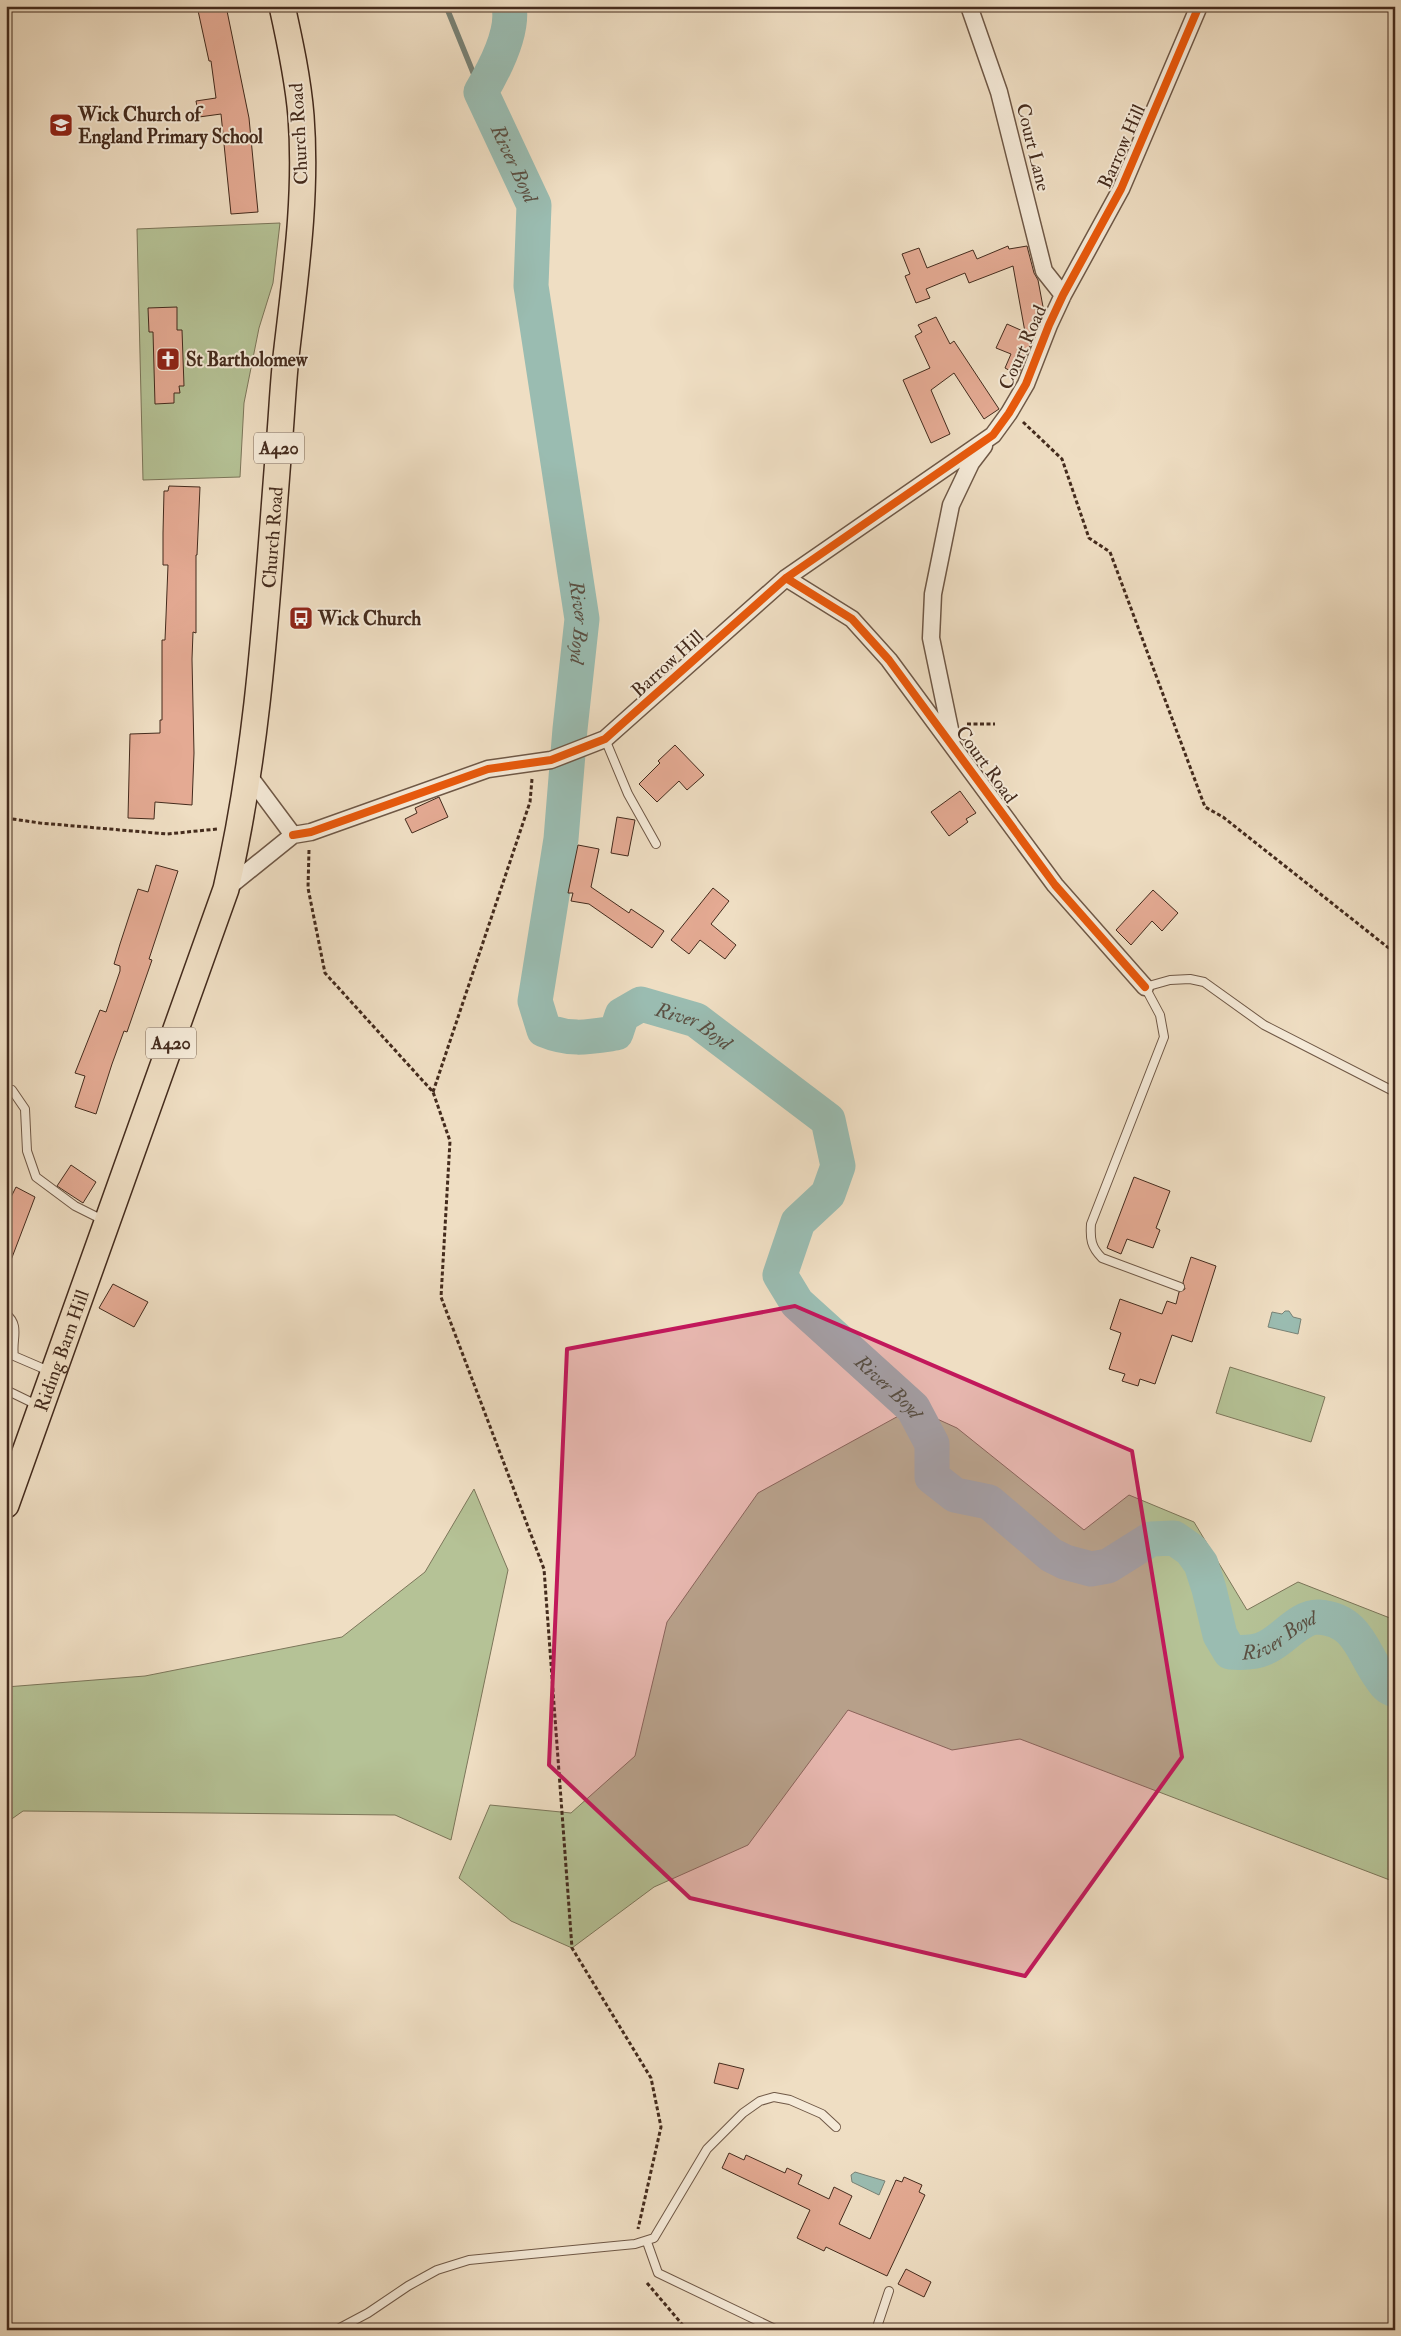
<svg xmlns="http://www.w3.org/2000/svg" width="1401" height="2336" font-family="'IM FELL Double Pica',serif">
<rect width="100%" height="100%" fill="#efdec3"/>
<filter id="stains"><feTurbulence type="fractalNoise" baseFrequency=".004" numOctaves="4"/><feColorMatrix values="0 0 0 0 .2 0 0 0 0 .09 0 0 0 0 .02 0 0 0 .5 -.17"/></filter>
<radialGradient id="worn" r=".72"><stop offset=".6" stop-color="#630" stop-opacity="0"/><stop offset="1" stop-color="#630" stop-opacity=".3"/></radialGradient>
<path fill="#b5c296" stroke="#7c765a" d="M280 223 273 283 259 328 244 403 240 477 143 480 137 229Z
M1230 1367 1325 1397 1311 1442 1216 1413Z
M913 1408 957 1428 1084 1530 1129 1495 1194 1522 1247 1610 1298 1582 1395 1620V1882L1020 1739 952 1750 848 1710 748 1845 654 1887 572 1948 511 1921 459 1878 490 1805 571 1813 635 1756 667 1622 758 1493Z
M474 1489 508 1570 451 1840 395 1815 23 1811 6 1823V1687L145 1676 342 1637 425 1572Z"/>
<path fill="#9abcb1" stroke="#788276" d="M1285 1311H1289L1293 1317 1301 1319 1298 1334 1268 1327 1272 1312 1282 1314Z
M855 2172 885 2181 879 2195 852 2182 851 2175Z"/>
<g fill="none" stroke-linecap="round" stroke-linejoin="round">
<path stroke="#788276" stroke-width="5.5" d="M446 6 481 92"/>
<path stroke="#9abcb1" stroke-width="35" id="s1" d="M509 6C514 32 494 70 481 92L534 205 531 286 582 619 570 729 561 839 535 1001 544 1030C570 1041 589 1037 616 1033L622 1015 641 1004 696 1020 828 1120 838 1166 828 1194 798 1222 780 1275 797 1303 913 1408 932 1444V1477L955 1495 989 1502 1051 1555 1065 1562 1091 1569 1108 1566 1151 1539 1174 1538 1191 1550 1201 1564 1209 1589 1220 1635 1230 1652C1243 1653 1256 1653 1267 1647 1284 1639 1300 1616 1319 1617 1358 1620 1362 1652 1381 1678 1385 1684 1388 1688 1395 1690"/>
</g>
<path fill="#e4aa93" stroke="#442b1d" d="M197 6H226L249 118 258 212 231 214 221 114 199 117 196 101 216 98 211 61H209Z
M1008 246 1009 249 1027 246 1034 273 1038 280 1044 312 1018 375 1005 368 1011 354 996 348 1007 324 1025 332 1013 266 969 283 965 273 926 289 930 298 916 303 905 276 910 274 902 254 919 248 927 268 973 250 977 259Z
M177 307V330H182L184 386H179L180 393H174V403L155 404 153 332H149L148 308Z
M936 317 950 344 954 341 999 409 984 419 954 373 931 390 950 434 931 443 903 380 930 368 915 336 922 332 918 325Z
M169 486 200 487 197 555H196V633L193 632 192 659 194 753 192 805 155 802 154 819 128 818 130 734 160 733V720H162V640H165L166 616 168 565H163V533L164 491H168Z
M675 745 704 775 687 790 679 781 657 802 639 784 660 763 658 761Z
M960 791 976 813 966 819 968 822 949 836 931 812Z
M439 797 448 817 412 833 405 819 417 813 415 808Z
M617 817 635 820 628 856 611 853Z
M578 845 599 849 591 887 629 913 631 909 664 931 652 948 589 904 571 901 573 893H568Z
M156 865 178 871 149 959 152 960 127 1032 124 1031 112 1064 96 1114 75 1107 85 1076 75 1073 100 1010 106 1012 120 971V966L114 964 120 944 138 889 148 892Z
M713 888 729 901 711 924 736 945 725 959 700 940 689 954 671 940Z
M1153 890 1178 913 1162 931 1152 921 1131 945 1116 930Z
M71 1165 96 1182 83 1203 57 1186Z
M1134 1177 1170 1191 1156 1228 1160 1230 1153 1248 1127 1239 1121 1254 1107 1248Z
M16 1187 35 1197 8 1268H6V1207Z
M1191 1257 1216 1266 1192 1342 1172 1335 1155 1384 1140 1379 1138 1386 1122 1381 1125 1374 1109 1369 1121 1333 1110 1329 1120 1299 1162 1314 1167 1301 1176 1304 1179 1292 1185 1289 1183 1282Z
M113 1284 148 1302 134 1327 99 1308Z
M719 2063 744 2069 738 2089 714 2083Z
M729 2153 744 2160 746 2155 785 2173 787 2168 802 2175 798 2184 829 2199 834 2187 852 2196 839 2224 870 2239 896 2180 902 2182 904 2177 922 2185 919 2192 925 2195 887 2276 826 2247 824 2251 797 2238 810 2210 722 2168Z
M906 2269 931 2282 924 2297 898 2284Z"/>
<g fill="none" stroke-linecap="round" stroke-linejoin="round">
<g stroke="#6f5846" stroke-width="10">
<path id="service" d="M605 739 628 794 656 844
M12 1090 25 1109 27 1151 36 1177 75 1206 103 1220
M1180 1287 1102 1258C1091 1247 1090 1239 1091 1224L1164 1037 1160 1015 1145 987 1170 980 1190 979 1204 982 1264 1025 1395 1092
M6 1314C21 1326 11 1340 14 1356L49 1371
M6 1390 37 1405
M647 2242 658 2273 777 2330
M336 2330 368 2313 408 2286 437 2270 469 2260 635 2244 654 2238 707 2149 743 2113 760 2101 774 2097 790 2100 822 2114 836 2127
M876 2330 889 2291"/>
</g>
<g stroke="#6f5846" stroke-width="19">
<path id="minor" d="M969 6 999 92 1044 271 1063 295
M786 578 852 619 889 660 1055 885 1145 987
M952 739 931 638 933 594 951 505 971 463 984 446
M293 835 311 832 488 769 551 760 605 739 786 578 993 435 1009 413 1026 384 1049 325 1063 295 1121 189 1199 6
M226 889 293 835 249 776"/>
</g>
<g stroke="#442b1d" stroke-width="28">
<g id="primary">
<path id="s2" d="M6 1505 226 889C260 743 267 594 279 446 282 413 283 380 287 348 296 271 307 194 301 116 298 79 290 42 282 6"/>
</g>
</g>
<path stroke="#442b1d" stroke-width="3" stroke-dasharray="4 2.5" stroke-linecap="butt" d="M1023 422 1062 459 1089 538 1110 552 1205 807 1223 817 1395 953
M967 724H995
M6 818 40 823 167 834 217 829
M309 850 308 888 325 973 433 1092 450 1141 441 1297 544 1569 572 1948 651 2078 661 2127 638 2229
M433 1092 530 802 532 779
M647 2283 687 2330"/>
<use href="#service" stroke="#f5ead8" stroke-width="8"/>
<use href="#minor" stroke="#f5ead8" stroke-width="16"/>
<use href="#primary" stroke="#efdec3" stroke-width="25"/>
<g stroke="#f5ead8" stroke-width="11">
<path id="cycleway" d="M786 578 852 619 889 660 1055 885 1145 987
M293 835 311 832 488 769 551 760 605 739 786 578 993 435 1009 413 1026 384 1049 325 1063 295 1121 189 1199 6"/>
</g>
<use href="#cycleway" stroke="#e8590c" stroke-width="8"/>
</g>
<path fill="#c2185b" fill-opacity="0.2" stroke="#c2185b" stroke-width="4" stroke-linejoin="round" d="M795 1306 1132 1451 1182 1757 1025 1976 690 1898 549 1765 567 1349Z"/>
<defs>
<g id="school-square" transform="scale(1.25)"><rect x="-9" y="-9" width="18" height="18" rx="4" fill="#8f2418" stroke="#f5ead8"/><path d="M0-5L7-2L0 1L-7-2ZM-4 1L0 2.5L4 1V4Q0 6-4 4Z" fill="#fff"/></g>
<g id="church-square" transform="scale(1.25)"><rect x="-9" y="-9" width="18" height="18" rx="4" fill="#8f2418" stroke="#f5ead8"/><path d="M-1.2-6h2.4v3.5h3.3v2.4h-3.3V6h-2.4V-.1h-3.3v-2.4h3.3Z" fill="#fff"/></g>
<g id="bus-square" transform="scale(1.25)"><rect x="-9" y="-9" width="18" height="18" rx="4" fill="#8f2418" stroke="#f5ead8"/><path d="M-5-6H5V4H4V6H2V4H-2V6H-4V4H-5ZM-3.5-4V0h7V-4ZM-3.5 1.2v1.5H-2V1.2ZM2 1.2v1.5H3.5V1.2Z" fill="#fff"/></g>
</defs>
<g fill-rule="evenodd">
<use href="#school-square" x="61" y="125"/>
<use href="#church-square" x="168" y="359"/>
<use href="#bus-square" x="301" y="618"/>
</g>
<g text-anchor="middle" stroke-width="4" stroke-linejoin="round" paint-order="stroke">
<g fill="#f5ead8" stroke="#796455" stroke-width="1">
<rect x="254" y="432.5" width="50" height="31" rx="4"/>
<rect x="146" y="1027.5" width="50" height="31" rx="4"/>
</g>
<g font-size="18" font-weight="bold" fill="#442b1d">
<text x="279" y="454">A420</text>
<text x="171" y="1049">A420</text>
</g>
<g font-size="19" font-weight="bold" fill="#442b1d" stroke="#f5ead8" text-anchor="start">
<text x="78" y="121">Wick Church of<tspan x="78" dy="22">England Primary School</tspan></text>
<text x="186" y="366">St Bartholomew</text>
<text x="318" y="625">Wick Church</text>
</g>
<g font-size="19" fill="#442b1d" stroke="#f5ead8">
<text transform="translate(298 134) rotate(-93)" y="7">Church Road</text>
<text transform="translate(1121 146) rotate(-66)" y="7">Barrow Hill</text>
<text transform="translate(1034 147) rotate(76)" y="7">Court Lane</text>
<text transform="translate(1022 347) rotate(-66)" y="7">Court Road</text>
<text dy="7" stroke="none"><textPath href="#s2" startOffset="1009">Church Road</textPath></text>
<text transform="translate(667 663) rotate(-42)" y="7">Barrow Hill</text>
<text transform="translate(987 764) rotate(54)" y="7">Court Road</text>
<text dy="7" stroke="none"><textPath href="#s2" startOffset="164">Riding Barn Hill</textPath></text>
</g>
<g font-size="20" font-style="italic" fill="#5a4f42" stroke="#f5ead8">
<text dy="7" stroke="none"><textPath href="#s1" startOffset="171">River Boyd</textPath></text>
<text dy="7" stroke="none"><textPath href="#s1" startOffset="638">River Boyd</textPath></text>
<text dy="7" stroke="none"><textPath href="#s1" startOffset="1222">River Boyd</textPath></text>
<text dy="7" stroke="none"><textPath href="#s1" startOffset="1718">River Boyd</textPath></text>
<text dy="7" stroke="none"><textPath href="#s1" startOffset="2288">River Boyd</textPath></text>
</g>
</g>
<rect width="1401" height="2336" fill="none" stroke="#efdec3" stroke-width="25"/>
<rect x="8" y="8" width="1386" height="2321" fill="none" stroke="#442b1d" stroke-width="2.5"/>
<rect x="12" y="12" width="1376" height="2311" fill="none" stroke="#442b1d"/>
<rect width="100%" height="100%" filter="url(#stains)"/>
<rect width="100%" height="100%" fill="url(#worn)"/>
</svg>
